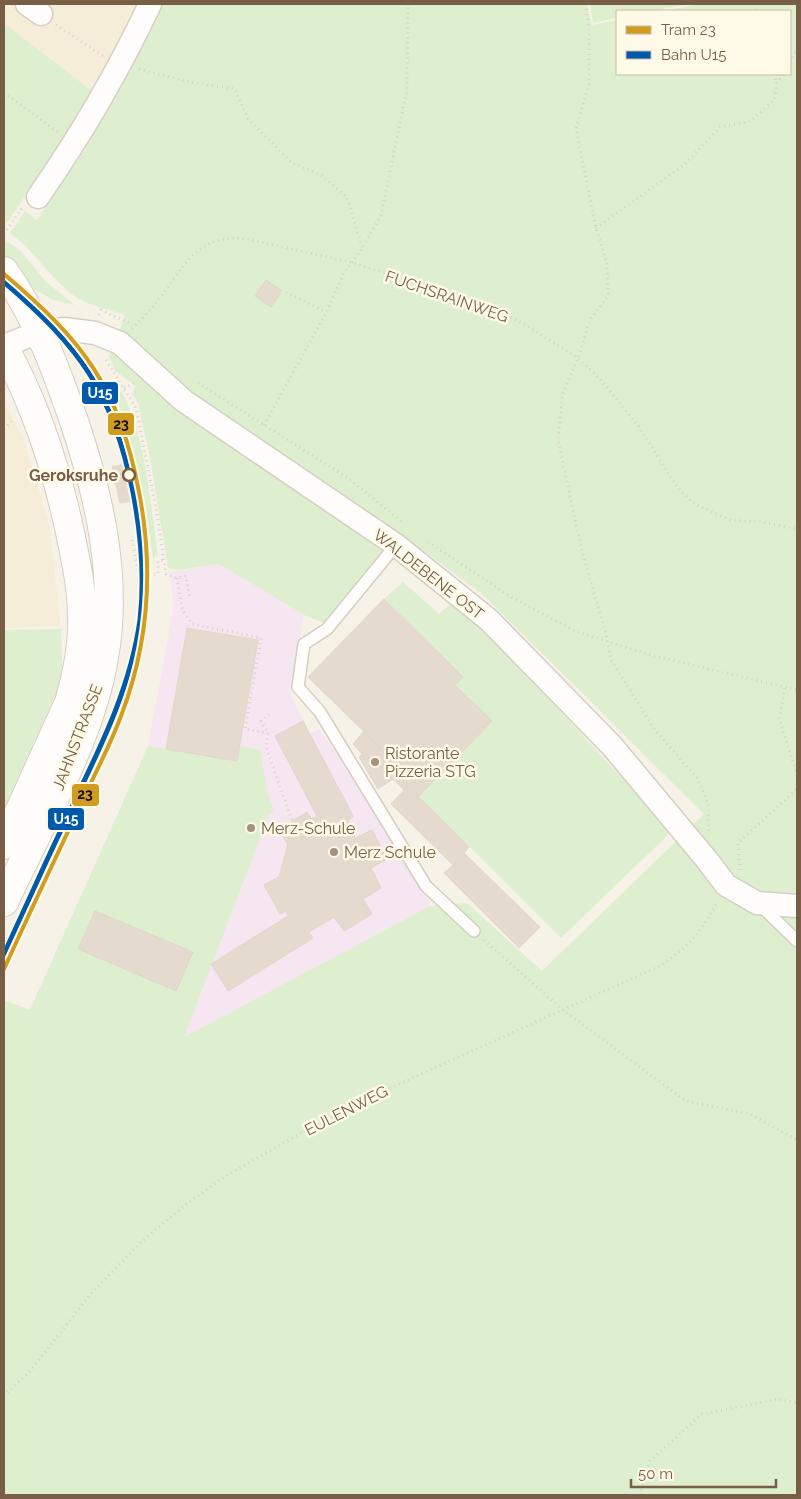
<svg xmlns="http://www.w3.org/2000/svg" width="801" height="1499" font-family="Raleway,sans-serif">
<rect width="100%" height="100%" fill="#f7f2e7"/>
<path fill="#f6edd9" d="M4 4H137L92 91 4 23Z
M4 403 22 434 49 524 61 626 4 628Z"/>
<path fill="#f5e6f1" d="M219 564 304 615 291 696 310 734 319 729 350 771 426 886 430 906 154 1053 30 1010 148 746 174 605 169 572Z"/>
<path fill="#deefd0" d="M159 4H587L592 25 617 20V74H790V11H664L697 4H797V1495H4V1000L30 1010 148 746 236 761 239 746 260 750 267 790 274 812 269 815 184 1037 430 906 467 903 542 971 704 814 481 593 402 535 327 624 304 615 219 564 179 570 168 568 150 458 138 403 132 394 136 386 115 371 109 357 125 315C110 310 91 306 77 298 51 280 35 251 10 233L25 211 37 220 84 151Z
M590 4H691L652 11H617V18L593 23Z
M4 23 92 91 58 148 4 227Z
M4 239 21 251 45 281 75 305 53 300 34 289 4 254Z
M121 391C145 432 151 507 158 555L154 558V567C147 507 136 450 115 394Z
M403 582 439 614 455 599 672 831 561 938 419 796 492 721 455 685 463 677 384 599Z
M61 629 63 678 4 809V630Z"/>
<path fill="#e4dbce" stroke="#e0d6c9" d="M266 280 282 291 271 307 255 296Z
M125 464 133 501 120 503 112 467Z
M384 599 463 677 455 685 492 721 419 796 386 765 392 759 308 677Z
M187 628 258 640 237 761 166 749Z
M303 721 350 810 353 817 348 820 355 838 372 830 387 859 371 868 381 888 363 899 372 914 344 931 334 917 309 932 313 938 228 991 211 964 288 916 286 911 280 914 264 885 279 877 288 844 278 830 307 812 312 819 317 816 275 736Z
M364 731 392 759 386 765 408 786 404 790 393 779 378 789 359 757 362 754 353 744Z
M408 786 469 847 464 853 540 927 519 948 444 873 453 865 391 804Z
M95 911 193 952 176 991 78 949Z"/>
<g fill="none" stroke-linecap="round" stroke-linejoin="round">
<g stroke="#d6cec2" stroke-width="14">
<path id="lane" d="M396 545 327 629 304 644 298 687 320 712 426 886 474 931
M759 904 797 941"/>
</g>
<g stroke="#d6cec2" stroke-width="25">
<path id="street" d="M27 4 41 14
M38 197C81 135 118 72 150 4
M4 346 39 332 64 329 95 333 120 343 184 401 396 545 489 620 612 746 707 860 726 885 757 903 797 906"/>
</g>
<g stroke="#d6cdc0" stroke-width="30">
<path id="secondary" d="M4 271C37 316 57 372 75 424 100 499 118 579 104 658 91 738 38 829 4 902
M4 347C37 407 57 470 71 537 76 562 82 589 82 616 83 644 77 675 69 702L4 845"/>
</g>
<path stroke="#d8d0c8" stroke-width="3" stroke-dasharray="1 4" stroke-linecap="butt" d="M586 4 589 33V84L576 129 596 228 607 263 608 296 590 320 578 358 563 392 558 440 582 552 606 634 611 660 655 730 697 778 708 803 709 832
M754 4 756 11
M56 25 103 56
M790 62 797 50
M139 69 190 82 235 89 248 119 292 163 321 175 347 197 362 247
M774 74 777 83
M4 93 58 132
M596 228 684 165 720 127 751 121 774 100 777 83 783 74
M4 234 22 208
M286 292 326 312
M99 315 101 310 131 324
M132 329C140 320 149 312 156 303 183 269 196 232 247 239L350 262 482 304 519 321 578 358 600 379 640 428 677 487 693 503 730 520 763 522 797 529
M106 360 136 408 156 508 166 574 177 578 186 576 190 598
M83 380 92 376 99 394 117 387 113 380 116 378
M198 383 348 478 401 521
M124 388 135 383
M99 394 112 430
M264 425 326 313 344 273 363 248 381 215 407 89 408 4
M4 429 14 419
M132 540 139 574H158V561L163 560
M428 542 511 597 577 632 654 656 797 690
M177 578 183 611 192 624 261 638 245 729 268 733
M785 688 779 719 797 774
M269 714 261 721 268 733 266 747 291 817 304 839
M740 870 738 843 797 789
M484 940 563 1010 686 1101 750 1114 797 1140
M4 1396 31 1370 89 1296 141 1242 185 1205 224 1177 292 1138 366 1099 662 965C689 945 702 932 717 902
M640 1495 650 1461 702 1414 778 1399 797 1403"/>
<use href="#lane" stroke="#fefdfb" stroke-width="11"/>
<use href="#street" stroke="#fefdfb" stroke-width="22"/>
<use href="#secondary" stroke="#fefdfb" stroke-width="28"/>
<g stroke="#fff9e8" stroke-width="9">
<path id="rail-1" d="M4 282C80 347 113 392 133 492 141 534 145 577 140 620 131 685 103 742 75 800 51 851 27 903 4 954"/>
</g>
<use href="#rail-1" stroke="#005aab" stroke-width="5"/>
<g stroke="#fff9e8" stroke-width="8">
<path id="tram-1" d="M4 274C84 342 119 387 139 492 154 569 149 643 121 716 110 746 94 775 81 804 55 859 29 914 4 969"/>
</g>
<use href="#tram-1" stroke="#d19c20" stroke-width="4"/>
</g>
<circle fill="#fff9e8" stroke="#775e45" stroke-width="2.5" cx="129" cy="475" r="6"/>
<g fill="#a4927e" stroke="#fff9e8" stroke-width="2">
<circle cx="375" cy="762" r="5"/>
<circle cx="251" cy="828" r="5"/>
<circle cx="334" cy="852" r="5"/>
</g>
<g text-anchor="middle" stroke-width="5" stroke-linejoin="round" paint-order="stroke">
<g font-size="16" fill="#775e45" stroke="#fff9e8">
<text transform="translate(447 296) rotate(19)" y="6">FUCHSRAINWEG</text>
<text transform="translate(429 574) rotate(38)" y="6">WALDEBENE OST</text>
<text transform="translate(77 737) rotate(-69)" y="6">JAHNSTRASSE</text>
<text transform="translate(346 1110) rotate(-27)" y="6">EULENWEG</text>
</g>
<g font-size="16" font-weight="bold" fill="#775e45" stroke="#fff9e8" text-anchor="end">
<text x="118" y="481">Geroksruhe</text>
</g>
<g font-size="16" fill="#775e45" stroke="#fff9e8" text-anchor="start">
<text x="385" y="759">Ristorante<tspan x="385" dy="18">Pizzeria STG</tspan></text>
<text x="261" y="834">Merz-Schule</text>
<text x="344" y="858">Merz Schule</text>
</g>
</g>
<g stroke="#fff9e8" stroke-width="2">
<rect x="81" y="381" width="38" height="24" rx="5" fill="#005aab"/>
<rect x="107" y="412" width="28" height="24" rx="5" fill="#d19c20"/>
<rect x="71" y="783" width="29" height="24" rx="5" fill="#d19c20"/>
<rect x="47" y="807" width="38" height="24" rx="5" fill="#005aab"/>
</g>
<g font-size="14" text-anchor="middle" font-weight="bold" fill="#fff">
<text x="100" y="398">U15</text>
<text x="66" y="824">U15</text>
</g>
<g font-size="14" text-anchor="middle" font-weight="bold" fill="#111">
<text x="121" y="429">23</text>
<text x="85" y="799">23</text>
</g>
<rect width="801" height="1499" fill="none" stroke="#775e45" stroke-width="10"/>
<rect x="616" y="10" width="175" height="65" fill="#fff9e8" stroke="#c9bba7"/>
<rect x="626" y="26" width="25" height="8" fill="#d19c20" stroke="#c9bba7"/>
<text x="661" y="35" font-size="15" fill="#775e45">Tram 23</text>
<rect x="626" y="51" width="25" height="8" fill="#005aab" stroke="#c9bba7"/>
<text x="661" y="60" font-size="15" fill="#775e45">Bahn U15</text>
<path d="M631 1479v8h145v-8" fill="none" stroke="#775e45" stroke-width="2.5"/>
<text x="638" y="1479" font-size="15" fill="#775e45" stroke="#fff9e8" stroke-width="4" paint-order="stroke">50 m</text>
</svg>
